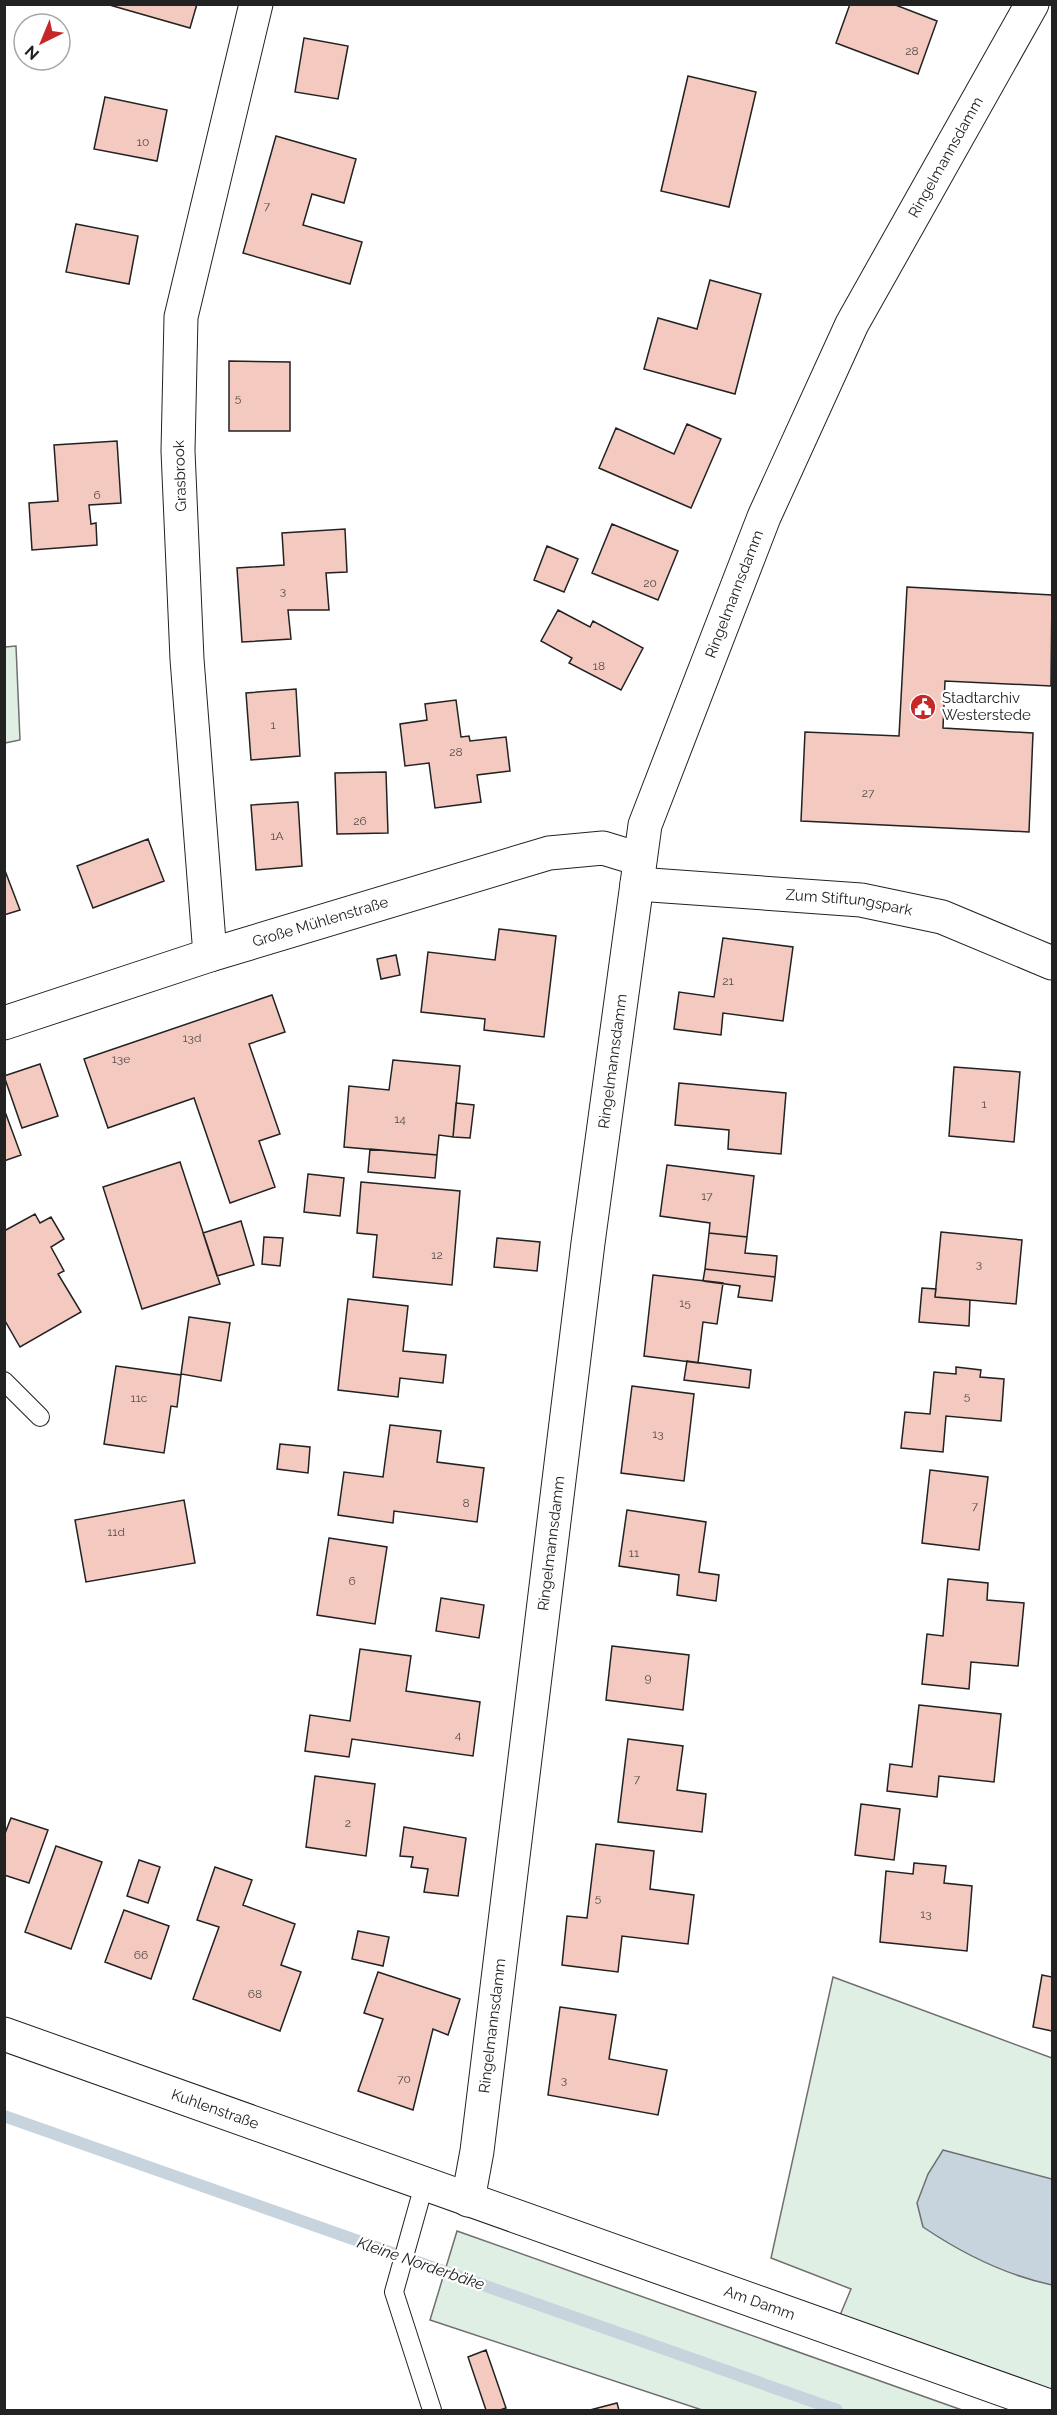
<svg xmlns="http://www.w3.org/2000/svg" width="1057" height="2415" font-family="Raleway,sans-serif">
<rect width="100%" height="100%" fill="#fff"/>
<path fill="#e0efe3" stroke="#6f6f6f" stroke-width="1.5" d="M16 646 20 740 5 743V647Z
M833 1977 1052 2058V2396L838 2320 851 2289 771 2258Z
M457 2231 962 2410H702L430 2320Z"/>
<path fill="#c7d3dd" stroke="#6f6f6f" stroke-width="1.5" d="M943 2150 1052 2179V2285C1005 2275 963 2254 923 2227L917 2203 928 2174Z"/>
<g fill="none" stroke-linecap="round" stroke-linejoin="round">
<path stroke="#c7d3dd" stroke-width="12" d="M4 2116 837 2410"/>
</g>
<path fill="#f3c9c0" stroke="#222" stroke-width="1.5" d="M106 4H197L190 28Z
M850 4H893L937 21 918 74 836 43Z
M304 38 348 46 338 99 295 92Z
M688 76 756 92 729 207 661 191Z
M105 97 167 110 157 161 94 149Z
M276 136 356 159 344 203 312 194 303 225 362 242 350 284 243 253Z
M76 224 138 236 129 284 66 272Z
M710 280 761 294 735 394 644 369 658 318 697 329Z
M229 361 290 362V431H229Z
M687 424 721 439 691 508 599 468 616 428 674 454Z
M117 441 121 503 89 505 91 524 96 523 97 545 32 550 29 503 58 501 54 445Z
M612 524 678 551 658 600 592 573Z
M345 529 347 572 326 573 329 610H288L291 639 242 642 237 568 284 565 282 533Z
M547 546 578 559 564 592 534 580Z
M907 587 1052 595 1051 686 945 681 943 728 1033 733 1029 832 801 821 805 732 899 736Z
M558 610 590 627 593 621 643 648 621 690 569 663 572 658 541 641Z
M296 689 300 756 251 760 246 693Z
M456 700 461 737 469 736 470 741 506 737 510 771 477 775 481 802 435 808 429 763 405 766 400 724 427 720 425 704Z
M386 772 388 833 337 834 335 773Z
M298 802 302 866 256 870 251 805Z
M148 839 164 881 93 908 77 866Z
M4 868 20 910 4 915Z
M499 929 556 936 544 1037 484 1030 485 1019 421 1012 428 952 495 960Z
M723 938 793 947 783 1021 723 1013 721 1035 674 1029 679 992 714 997Z
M396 955 400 975 381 979 377 959Z
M272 995 285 1032 249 1044 280 1134 259 1141 275 1187 230 1203 194 1098 108 1128 84 1059Z
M393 1060 460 1066 453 1137 439 1135 437 1155 344 1147 349 1086 389 1090Z
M40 1064 58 1116 22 1128 4 1076Z
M954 1067 1020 1072 1014 1142 949 1136Z
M679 1083 786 1093 781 1154 728 1149 729 1130 675 1125Z
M456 1103 474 1105 470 1138 453 1137Z
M4 1109 21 1155 4 1161Z
M370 1149 437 1155 435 1178 368 1172Z
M180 1162 220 1284 142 1309 103 1187Z
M667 1165 754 1176 747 1237 709 1233 710 1223 660 1216Z
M308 1174 344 1178 340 1216 304 1212Z
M361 1182 460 1191 452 1285 373 1277 377 1235 357 1233Z
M35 1214 40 1223 51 1217 64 1239 51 1247 64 1271 58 1274 81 1312 20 1347 4 1319V1231Z
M241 1221 254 1265 217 1276 203 1233Z
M941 1232 1022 1240 1016 1304 935 1297Z
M709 1233 747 1237 745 1253 777 1256 775 1277 705 1269Z
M264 1237 283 1238 280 1266 262 1264Z
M497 1238 540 1242 537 1271 494 1267Z
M705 1269 775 1277 772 1301 738 1297 740 1286 703 1281Z
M653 1275 723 1283 717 1324 703 1322 698 1363 644 1356Z
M922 1288 936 1289 935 1297 970 1300 969 1326 919 1322Z
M348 1299 408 1306 403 1351 446 1355 443 1383 400 1378 398 1397 338 1390Z
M189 1317 230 1323 221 1381 181 1374Z
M687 1361 751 1370 749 1388 684 1380Z
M116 1366 181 1375 177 1407 171 1406 164 1453 104 1444Z
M956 1367 981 1370 980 1377 1004 1379 1001 1421 946 1416 943 1452 901 1448 905 1412 930 1414 934 1372 956 1374Z
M632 1386 694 1394 684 1481 621 1473Z
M390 1425 441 1431 437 1462 484 1468 477 1522 394 1511 393 1523 338 1515 344 1472 383 1477Z
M280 1444 310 1447 308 1473 277 1469Z
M930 1470 988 1477 979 1550 922 1543Z
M184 1500 195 1563 86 1582 75 1520Z
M627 1510 706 1522 699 1572 719 1575 716 1601 677 1595 679 1575 619 1566Z
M329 1538 387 1547 375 1624 317 1615Z
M948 1579 988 1583 987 1600 1024 1603 1018 1666 971 1662 969 1689 922 1684 927 1634 943 1636Z
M441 1598 484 1605 479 1638 436 1631Z
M612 1646 689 1655 683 1710 606 1700Z
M360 1649 411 1656 406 1691 480 1702 473 1756 352 1739 349 1757 305 1751 310 1715 350 1721Z
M919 1705 1001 1714 994 1782 939 1776 937 1797 887 1791 890 1764 912 1767Z
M628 1739 683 1746 677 1790 706 1794 702 1832 618 1822Z
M315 1776 375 1784 366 1856 306 1847Z
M861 1804 900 1809 894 1860 855 1855Z
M11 1818 48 1830 29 1883 4 1875V1836Z
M404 1827 466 1838 458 1896 424 1892 428 1869 411 1867 413 1857 400 1856Z
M596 1844 654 1851 650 1889 694 1895 688 1944 622 1936 618 1972 562 1965 567 1916 587 1918Z
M56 1846 102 1862 71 1949 25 1932Z
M139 1860 160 1867 148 1903 127 1896Z
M914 1863 946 1866 944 1883 972 1886 967 1951 880 1942 886 1871 913 1874Z
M215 1867 252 1880 243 1905 295 1924 281 1965 301 1972 280 2031 193 1999 219 1927 197 1920Z
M124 1910 169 1926 151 1979 105 1962Z
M358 1931 389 1937 383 1966 352 1959Z
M378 1972 460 1999 448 2035 433 2029 413 2110 358 2091 383 2019 364 2013Z
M1042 1975 1052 1977V2031L1033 2027Z
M560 2007 616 2015 609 2059 667 2070 658 2115 548 2095Z
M486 2350 506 2408 500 2410H486L468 2357Z
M617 2403 619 2410H590Z"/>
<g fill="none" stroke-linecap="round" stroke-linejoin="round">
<g stroke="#222" stroke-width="20">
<path id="service" d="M4 1381 40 1417
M424 2185 394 2292 432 2410"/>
</g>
<g stroke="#222" stroke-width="35">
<g id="minor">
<path id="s1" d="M637 884 861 900 942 917 1052 963"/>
<path d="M210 955 187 659 178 451 181 317 256 4"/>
<path id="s2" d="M4 1023 210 955 549 853 603 848 639 859"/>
<path id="s3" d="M468 2200 477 2151 588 1243 645 825 764 517 852 324 1032 4"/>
</g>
</g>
<g stroke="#222" stroke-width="35">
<g id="secondary">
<path id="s4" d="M4 2034 1052 2407"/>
</g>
</g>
<use href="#service" stroke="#fff" stroke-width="18"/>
<use href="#minor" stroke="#fff" stroke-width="33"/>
<use href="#secondary" stroke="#fff" stroke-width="33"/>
</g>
<defs>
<g id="civic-disc" transform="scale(1.35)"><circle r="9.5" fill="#c62828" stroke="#fff"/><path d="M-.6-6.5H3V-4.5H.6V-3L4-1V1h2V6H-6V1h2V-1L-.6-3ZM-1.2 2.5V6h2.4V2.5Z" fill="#fff"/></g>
</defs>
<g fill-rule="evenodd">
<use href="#civic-disc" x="923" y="707"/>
</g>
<g text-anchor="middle" stroke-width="4.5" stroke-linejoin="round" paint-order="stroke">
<g font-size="12" fill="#564c4a">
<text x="912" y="55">28</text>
<text x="143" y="146">10</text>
<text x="267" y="210">7</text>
<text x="238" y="402">5</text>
<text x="97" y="499">6</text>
<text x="650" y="587">20</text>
<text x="283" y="595">3</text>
<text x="599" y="670">18</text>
<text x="273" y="729">1</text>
<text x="456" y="756">28</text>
<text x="868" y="797">27</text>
<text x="360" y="825">26</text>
<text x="277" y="840">1A</text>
<text x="728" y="985">21</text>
<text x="192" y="1042">13d</text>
<text x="121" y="1063">13e</text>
<text x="984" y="1108">1</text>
<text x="400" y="1123">14</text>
<text x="707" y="1200">17</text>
<text x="437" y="1259">12</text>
<text x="979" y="1268">3</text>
<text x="685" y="1307">15</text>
<text x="967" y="1400">5</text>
<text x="139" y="1402">11c</text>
<text x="658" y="1438">13</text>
<text x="466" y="1507">8</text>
<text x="975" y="1510">7</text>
<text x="116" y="1536">11d</text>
<text x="634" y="1557">11</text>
<text x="352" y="1585">6</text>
<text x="648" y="1682">9</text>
<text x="458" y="1739">4</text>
<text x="637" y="1783">7</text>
<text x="348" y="1827">2</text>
<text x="598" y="1902">5</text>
<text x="926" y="1918">13</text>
<text x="141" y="1959">66</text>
<text x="255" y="1998">68</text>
<text x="404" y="2083">70</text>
<text x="564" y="2084">3</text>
</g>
<g font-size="15" fill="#222" stroke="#fff">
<text dy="5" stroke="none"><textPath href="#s3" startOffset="2120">Ringelmannsdamm</textPath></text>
<text transform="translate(180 476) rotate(-92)" y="5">Grasbrook</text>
<text dy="5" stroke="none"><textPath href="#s3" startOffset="1634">Ringelmannsdamm</textPath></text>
<text dy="5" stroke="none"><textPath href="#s1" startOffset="213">Zum Stiftungspark</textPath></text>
<text dy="5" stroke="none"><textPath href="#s2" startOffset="332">Große Mühlenstraße</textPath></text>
<text dy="5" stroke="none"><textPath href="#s3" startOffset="1148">Ringelmannsdamm</textPath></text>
<text dy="5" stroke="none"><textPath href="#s3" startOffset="662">Ringelmannsdamm</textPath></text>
<text dy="5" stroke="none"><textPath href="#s3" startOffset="176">Ringelmannsdamm</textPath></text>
<text dy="5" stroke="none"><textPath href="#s4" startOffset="224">Kuhlenstraße</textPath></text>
<text dy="5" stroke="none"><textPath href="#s4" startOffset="802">Am Damm</textPath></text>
</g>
<g font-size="15" fill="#222" stroke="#fff" text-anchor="start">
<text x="942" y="703">Stadtarchiv<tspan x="942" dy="17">Westerstede</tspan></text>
</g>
<g font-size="16" font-style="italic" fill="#222" stroke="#fff">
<text transform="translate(421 2263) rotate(19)" y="6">Kleine Norderbäke</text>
</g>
</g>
<rect width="1057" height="2415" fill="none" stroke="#222222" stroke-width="12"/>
<g transform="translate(42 42) rotate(223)"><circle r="28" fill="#ffffff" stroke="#a7a7a7" stroke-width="1.5"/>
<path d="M0-4.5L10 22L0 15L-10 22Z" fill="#c62828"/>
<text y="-9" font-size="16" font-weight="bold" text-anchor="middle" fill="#222222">N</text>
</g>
</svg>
